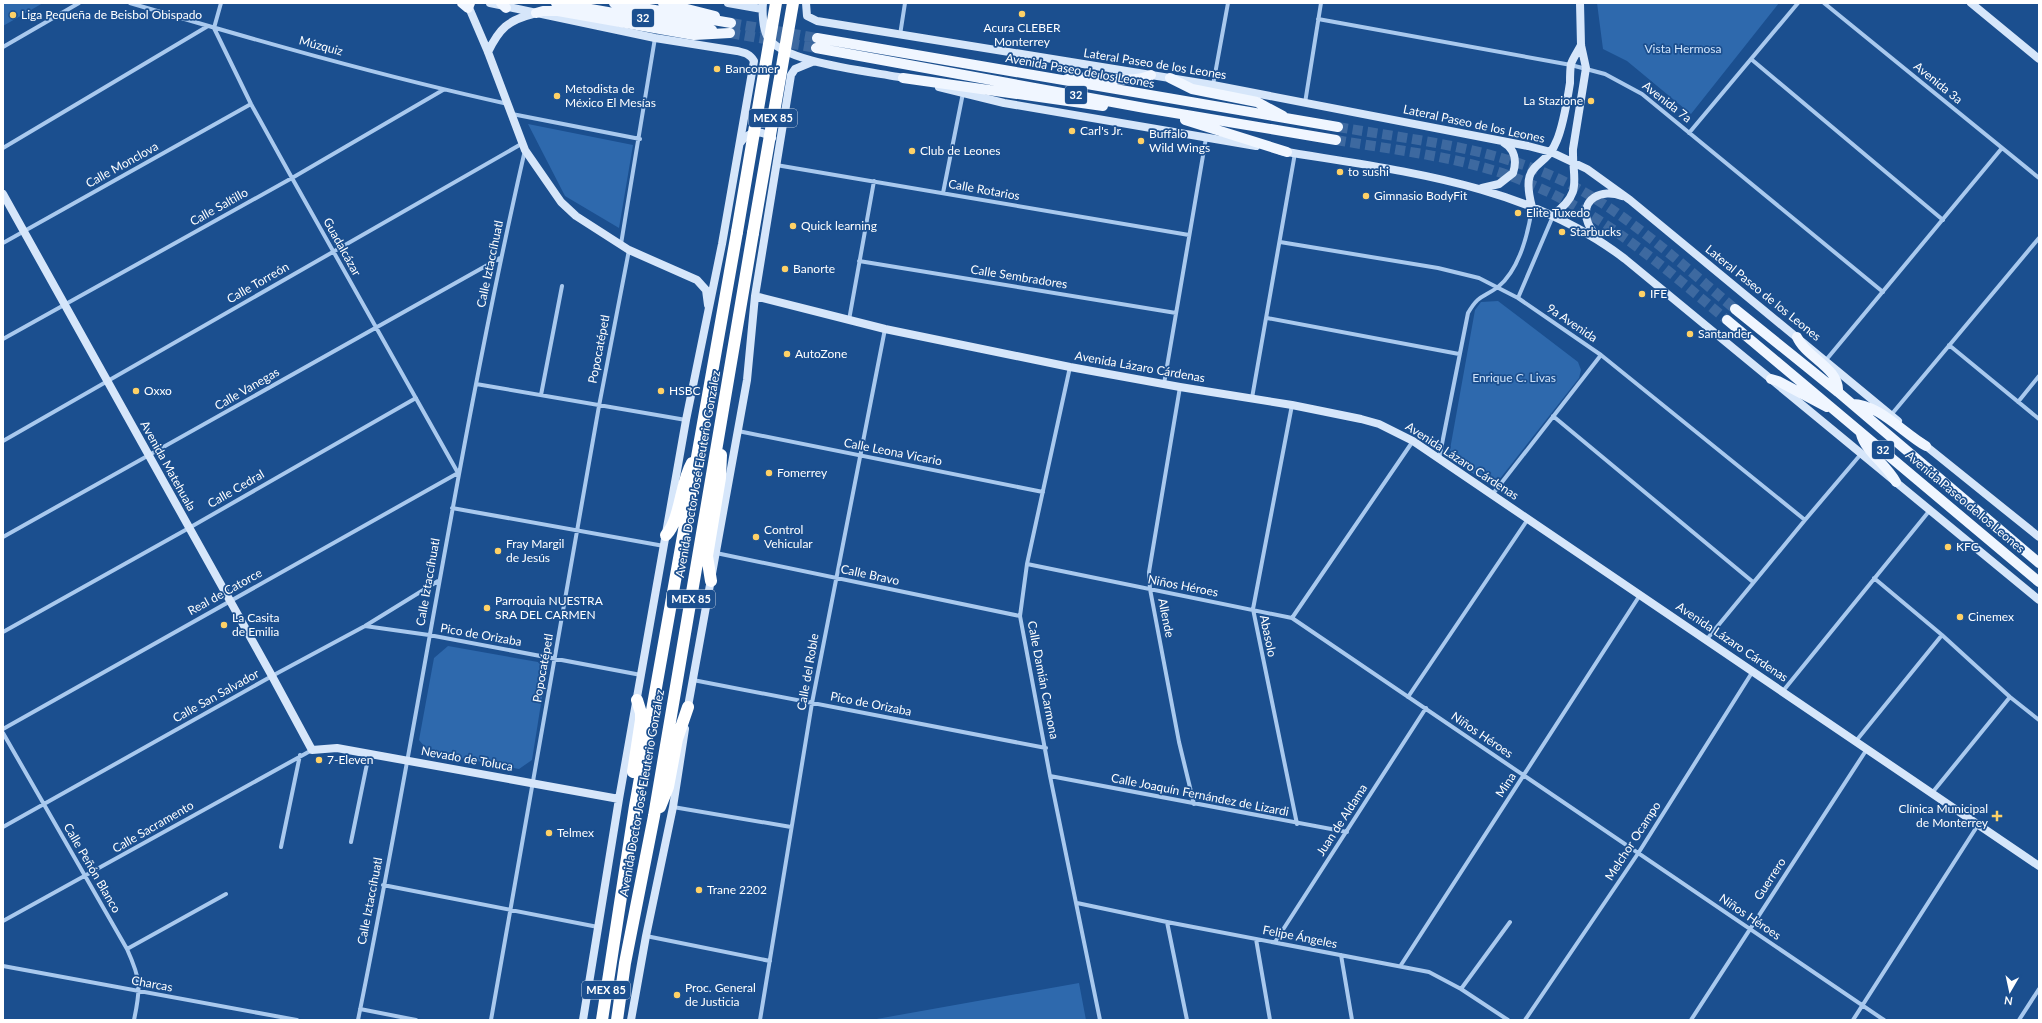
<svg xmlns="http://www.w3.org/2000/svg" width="2042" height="1023" font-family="Lato,sans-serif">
<rect width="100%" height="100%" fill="#1b4f8f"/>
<path fill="#2e69ad" d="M3 3H43L3 26Z
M1597 3H1779L1691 114 1627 61 1603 49Z
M528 124 633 145 619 228 565 196Z
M1498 301 1578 362 1581 370 1579 378 1495 485 1492 486 1451 459 1449 455 1475 310 1481 302Z
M448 646 538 662 546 672 532 760 519 769 429 752 419 740 434 658Z
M1079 983 1086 1020H871Z"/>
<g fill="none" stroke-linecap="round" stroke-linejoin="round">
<path stroke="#3d69a0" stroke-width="10" stroke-dasharray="10 5" stroke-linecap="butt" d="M731 23 817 38
M730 33 816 48
M1338 127C1420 141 1510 149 1584 192 1639 224 1686 268 1735 309
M1336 140C1389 149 1451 156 1502 173 1594 205 1654 259 1727 320"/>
<path stroke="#a9c9ee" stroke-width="4" d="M130 3C255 40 381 76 508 104
M221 3 214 28 251 104 292 178 458 473
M1824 3 2039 178
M1318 19 1571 65 1605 74 1642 94 1883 292
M900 35 905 3
M3 47 79 3
M1751 59 1943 220
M1213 85 1228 3
M1305 103 1321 3
M512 114 640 139
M1689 133 1798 3
M3 148 208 26
M776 165 1189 235
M943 193 963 93
M1280 242 1438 268 1479 278 1518 298 1601 355 1805 520
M3 243 251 104
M621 244 655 38
M859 261 1176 313
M1518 298 1553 216
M1267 318 1459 354
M849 320 874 181
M3 339 292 178 443 90
M1949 345 2039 419
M1826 360 2002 148
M1070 367 1027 564 1020 616 1050 776 1100 1020
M476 384 686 420
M1164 384 1206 138
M1180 387 1149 572 1150 589 1179 742 1194 804
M541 395 562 286
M1252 398 1295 153
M2018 402 2039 376
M1292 405 1253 609 1297 824
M1891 415 2039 238
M1553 416 1753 582
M738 431 1043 492
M3 441 523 143
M1439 459 1468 313C1479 294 1483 298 1498 287 1520 269 1528 234 1532 208
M1492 495 1601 355
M452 508 664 546
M3 537 500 258
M716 553 1020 616
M1027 564 1292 618 1884 1020
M1874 578 1942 635 2010 697 2039 720
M1292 618 1413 441
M365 626 429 635 641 675
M3 632 189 528 416 398
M1707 639 1805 520 1861 454
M693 680 1046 748
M1783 691 1930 510
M1408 697 1528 519
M3 729 458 473
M3 733 127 949C141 980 141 987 134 1020
M1856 741 1942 635
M1050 776 1347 832
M1932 793 2010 697
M673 807 791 827
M3 827 272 676 365 626 438 581
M351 842 369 754
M281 847 300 755
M383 885 598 927
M1077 903 1167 922 1429 972 1461 989 1508 1020
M3 921 312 750
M1167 922 1187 1020
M646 936 770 961
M1256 939 1270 1020
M1275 942 1426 708
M127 949 226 894
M1341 955 1352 1020
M1401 965 1640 595
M3 966 297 1020
M1461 989 1510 922
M360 1009 416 1020
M358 1020C417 731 459 438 525 150
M491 1020 599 406 629 250
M760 1020 812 703 885 329
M1525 1020 1639 852 1753 671
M1691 1020 1867 749
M1853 1020 1978 825
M2019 1020 2039 989"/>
<path stroke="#d6e6fa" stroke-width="8" d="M467 3 488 52 525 150 561 202 576 216 629 250 697 280 706 290 708 305
M490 3 655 38 737 51C745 53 750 54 754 61L722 244 686 420 619 799 583 1020
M728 3 762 9
M763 3C762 12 763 28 767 36 781 64 879 72 909 79
M806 3 807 16 817 21 1213 85 1528 146 1551 152 1587 169 1630 200 1898 421
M1971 3 2039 59
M488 52C499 29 508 20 533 14
M939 87 1004 103 1256 146
M740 143C749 131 760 129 772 138
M1281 151C1400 171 1526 183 1625 259L2039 600
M1482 188 1499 184 1513 173C1517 161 1515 149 1503 142
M3 194 272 676 312 750 337 748 619 799
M1532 207C1519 158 1545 172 1557 140 1564 123 1567 101 1570 83 1570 77 1570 70 1571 64 1573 58 1578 51 1581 45
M1553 215C1584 192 1572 180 1573 149L1586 68 1581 45 1580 3
M1597 237C1594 233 1590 228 1588 223 1579 199 1602 188 1622 196
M755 296 885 329 1070 367 1180 387 1292 405 1361 419 1379 424 1413 441 2039 866
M1921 442 2039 537
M687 712 747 380 755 296 791 75 795 69 812 62
M631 1020 646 936 673 807 685 729"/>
<path stroke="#f0f6ff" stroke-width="10" d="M462 3 468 8 470 3
M501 3 506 8
M556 3 712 30
M614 3 731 23
M663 3 715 16
M536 13 543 11H558L694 35 730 33
M817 38 1338 127
M816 48 1145 108 1336 140
M903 78 1103 106
M1170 78 1192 89 1257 102 1283 116
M1067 79C1093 73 1130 86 1151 75
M1185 120 1287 152
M1735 309 1838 392 2039 563
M1727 320 2039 582
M1797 337C1805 357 1840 368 1838 392
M1771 379 1778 381 1827 407
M1852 404C1879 404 1903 433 1926 446
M1861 434C1865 451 1887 465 1896 482"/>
<path stroke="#fff" stroke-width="12" d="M666 535C681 519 680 484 692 463
M711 581 707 556 720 478 721 455
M633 772 641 720V713L637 700
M660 807 668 787 677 739 688 707
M602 1020 635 806 737 232
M617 1020 625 963 654 816 753 233"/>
<path stroke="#fff" stroke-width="12" d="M737 232 776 3
M753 233 793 3"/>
</g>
<g fill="#ffd166" stroke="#1b4f8f" stroke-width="1.5">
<circle cx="1022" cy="14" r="4"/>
<circle cx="13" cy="15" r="4"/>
<circle cx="717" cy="69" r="4"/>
<circle cx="557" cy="96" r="4"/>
<circle cx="1591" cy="101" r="4"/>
<circle cx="1072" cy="131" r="4"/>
<circle cx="1141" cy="141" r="4"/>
<circle cx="912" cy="151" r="4"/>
<circle cx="1340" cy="172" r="4"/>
<circle cx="1366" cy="196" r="4"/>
<circle cx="1518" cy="213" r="4"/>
<circle cx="793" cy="226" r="4"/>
<circle cx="1562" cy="232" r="4"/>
<circle cx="785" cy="269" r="4"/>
<circle cx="1642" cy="294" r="4"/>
<circle cx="1690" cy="334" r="4"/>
<circle cx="787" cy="354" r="4"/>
<circle cx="136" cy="391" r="4"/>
<circle cx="661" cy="391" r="4"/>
<circle cx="769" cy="473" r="4"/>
<circle cx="756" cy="537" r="4"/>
<circle cx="1948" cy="547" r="4"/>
<circle cx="498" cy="551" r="4"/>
<circle cx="487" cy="608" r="4"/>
<circle cx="1960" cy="617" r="4"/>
<circle cx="224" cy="625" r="4"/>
<circle cx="319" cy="760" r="4"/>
<path d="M1995 810h4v4h4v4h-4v4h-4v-4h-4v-4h4z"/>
<circle cx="549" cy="833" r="4"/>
<circle cx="699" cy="890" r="4"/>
<circle cx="677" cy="995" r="4"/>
</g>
<g text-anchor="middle" stroke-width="3.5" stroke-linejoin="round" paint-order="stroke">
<g fill="#1b4f8f" stroke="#bbcadd" stroke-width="1">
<rect x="632" y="9" width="22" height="18" rx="3"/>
<rect x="1065" y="86" width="22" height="18" rx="3"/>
<rect x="749" y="109" width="48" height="18" rx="3"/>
<rect x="1872" y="441" width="22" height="18" rx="3"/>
<rect x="667" y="590" width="48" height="18" rx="3"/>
<rect x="582" y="981" width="48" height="18" rx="3"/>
</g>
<g font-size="11" font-weight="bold" fill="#fff">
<text x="643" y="22">32</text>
<text x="1076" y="99">32</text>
<text x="773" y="122">MEX 85</text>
<text x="1883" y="454">32</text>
<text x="691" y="603">MEX 85</text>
<text x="606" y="994">MEX 85</text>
</g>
<g font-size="12" fill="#fff" stroke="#1b4f8f" text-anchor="start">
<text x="21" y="19">Liga Pequeña de Beisbol Obispado</text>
<text x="1022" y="32" text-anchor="middle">Acura CLEBER<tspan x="1022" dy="14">Monterrey</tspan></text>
<text x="725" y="73">Bancomer</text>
<text x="565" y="93">Metodista de<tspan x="565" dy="14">México El Mesías</tspan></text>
<text x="1583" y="105" text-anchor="end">La Stazione</text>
<text x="1080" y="135">Carl's Jr.</text>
<text x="1149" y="138">Buffalo<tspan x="1149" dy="14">Wild Wings</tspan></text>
<text x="920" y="155">Club de Leones</text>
<text x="1348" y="176">to sushi</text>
<text x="1374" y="200">Gimnasio BodyFit</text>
<text x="1526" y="217">Elite Tuxedo</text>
<text x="801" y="230">Quick learning</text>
<text x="1570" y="236">Starbucks</text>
<text x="793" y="273">Banorte</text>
<text x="1650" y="298">IFE</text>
<text x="1698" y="338">Santander</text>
<text x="795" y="358">AutoZone</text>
<text x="144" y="395">Oxxo</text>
<text x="669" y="395">HSBC</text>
<text x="777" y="477">Fomerrey</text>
<text x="764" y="534">Control<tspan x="764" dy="14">Vehicular</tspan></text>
<text x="506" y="548">Fray Margil<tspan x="506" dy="14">de Jesús</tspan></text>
<text x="1956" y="551">KFC</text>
<text x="495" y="605">Parroquia NUESTRA<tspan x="495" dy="14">SRA DEL CARMEN</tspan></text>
<text x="1968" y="621">Cinemex</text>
<text x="232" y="622">La Casita<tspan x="232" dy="14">de Emilia</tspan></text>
<text x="327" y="764">7-Eleven</text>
<text x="1988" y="813" text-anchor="end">Clínica Municipal<tspan x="1988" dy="14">de Monterrey</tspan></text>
<text x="557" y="837">Telmex</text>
<text x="707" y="894">Trane 2202</text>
<text x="685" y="992">Proc. General<tspan x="685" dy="14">de Justicia</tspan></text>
</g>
<g font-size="12" fill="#fff" stroke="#1b4f8f">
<text transform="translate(321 46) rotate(15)" y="4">Múzquiz</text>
<text transform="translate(1155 64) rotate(9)" y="4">Lateral Paseo de los Leones</text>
<text transform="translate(1080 71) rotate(10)" y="4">Avenida Paseo de los Leones</text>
<text transform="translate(1938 83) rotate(39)" y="4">Avenida 3a</text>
<text transform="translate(1667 102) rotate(38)" y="4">Avenida 7a</text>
<text transform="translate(1474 124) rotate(12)" y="4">Lateral Paseo de los Leones</text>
<text transform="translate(122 165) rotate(-29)" y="4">Calle Monclova</text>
<text transform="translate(984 190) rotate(10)" y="4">Calle Rotarios</text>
<text transform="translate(219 207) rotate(-29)" y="4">Calle Saltillo</text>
<text transform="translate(342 247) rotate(61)" y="4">Guadalcázar</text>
<text transform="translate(490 264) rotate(-78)" y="4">Calle Iztaccíhuatl</text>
<text transform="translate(1019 277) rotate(9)" y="4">Calle Sembradores</text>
<text transform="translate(258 283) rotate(-30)" y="4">Calle Torreón</text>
<text transform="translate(1763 293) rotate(39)" y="4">Lateral Paseo de los Leones</text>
<text transform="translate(1572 323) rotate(34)" y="4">9a Avenida</text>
<text transform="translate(599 349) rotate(-79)" y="4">Popocatépetl</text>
<text transform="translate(1140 367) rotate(10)" y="4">Avenida Lázaro Cárdenas</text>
<text transform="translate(247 389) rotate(-30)" y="4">Calle Vanegas</text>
<text transform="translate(893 452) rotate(11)" y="4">Calle Leona Vicario</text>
<text transform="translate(1462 461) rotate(33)" y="4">Avenida Lázaro Cárdenas</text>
<text transform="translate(168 466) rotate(61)" y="4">Avenida Matehuala</text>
<text transform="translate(698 474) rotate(-80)" y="4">Avenida Doctor José Eleuterio González</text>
<text transform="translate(236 489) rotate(-30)" y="4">Calle Cedral</text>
<text transform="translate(1965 502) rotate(40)" y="4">Avenida Paseo de los Leones</text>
<text transform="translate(870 575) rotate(12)" y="4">Calle Bravo</text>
<text transform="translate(428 582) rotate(-80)" y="4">Calle Iztaccíhuatl</text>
<text transform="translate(1183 586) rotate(11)" y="4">Niños Héroes</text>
<text transform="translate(225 592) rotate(-29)" y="4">Real de Catorce</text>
<text transform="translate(1166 618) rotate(79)" y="4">Allende</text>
<text transform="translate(481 635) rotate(10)" y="4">Pico de Orizaba</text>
<text transform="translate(1268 636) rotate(78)" y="4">Abasolo</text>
<text transform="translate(1732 642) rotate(34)" y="4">Avenida Lázaro Cárdenas</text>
<text transform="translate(543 668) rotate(-80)" y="4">Popocatépetl</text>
<text transform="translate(808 672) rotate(-80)" y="4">Calle del Roble</text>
<text transform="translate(1043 680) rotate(79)" y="4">Calle Damián Carmona</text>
<text transform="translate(216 696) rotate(-29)" y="4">Calle San Salvador</text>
<text transform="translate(871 704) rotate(11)" y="4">Pico de Orizaba</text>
<text transform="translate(1482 735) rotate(34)" y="4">Niños Héroes</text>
<text transform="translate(467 759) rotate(10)" y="4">Nevado de Toluca</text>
<text transform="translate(1506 785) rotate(-57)" y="4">Mina</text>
<text transform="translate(642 793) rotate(-80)" y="4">Avenida Doctor José Eleuterio González</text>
<text transform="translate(1200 795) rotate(11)" y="4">Calle Joaquín Fernández de Lizardi</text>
<text transform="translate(1342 820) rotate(-57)" y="4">Juan de Aldama</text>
<text transform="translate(153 827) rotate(-30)" y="4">Calle Sacramento</text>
<text transform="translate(1633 841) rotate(-57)" y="4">Melchor Ocampo</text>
<text transform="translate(92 868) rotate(60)" y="4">Calle Peñón Blanco</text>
<text transform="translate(1770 879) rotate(-57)" y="4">Guerrero</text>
<text transform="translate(370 901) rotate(-79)" y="4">Calle Iztaccíhuatl</text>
<text transform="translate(1750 917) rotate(34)" y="4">Niños Héroes</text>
<text transform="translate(1300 937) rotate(11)" y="4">Felipe Ángeles</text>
<text transform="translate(152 984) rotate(10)" y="4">Charcas</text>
</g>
<g font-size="12" fill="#cfe3fa" stroke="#1b4f8f">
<text x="1683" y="53">Vista Hermosa</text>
<text x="1514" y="382">Enrique C. Livas</text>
</g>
</g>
<rect width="2042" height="1023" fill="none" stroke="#ffffff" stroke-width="8"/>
<g transform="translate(2010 991) rotate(189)" stroke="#1b4f8f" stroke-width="3" paint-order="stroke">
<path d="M0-3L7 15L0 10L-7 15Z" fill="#ffffff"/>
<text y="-6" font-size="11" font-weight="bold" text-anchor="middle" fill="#ffffff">N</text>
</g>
</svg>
